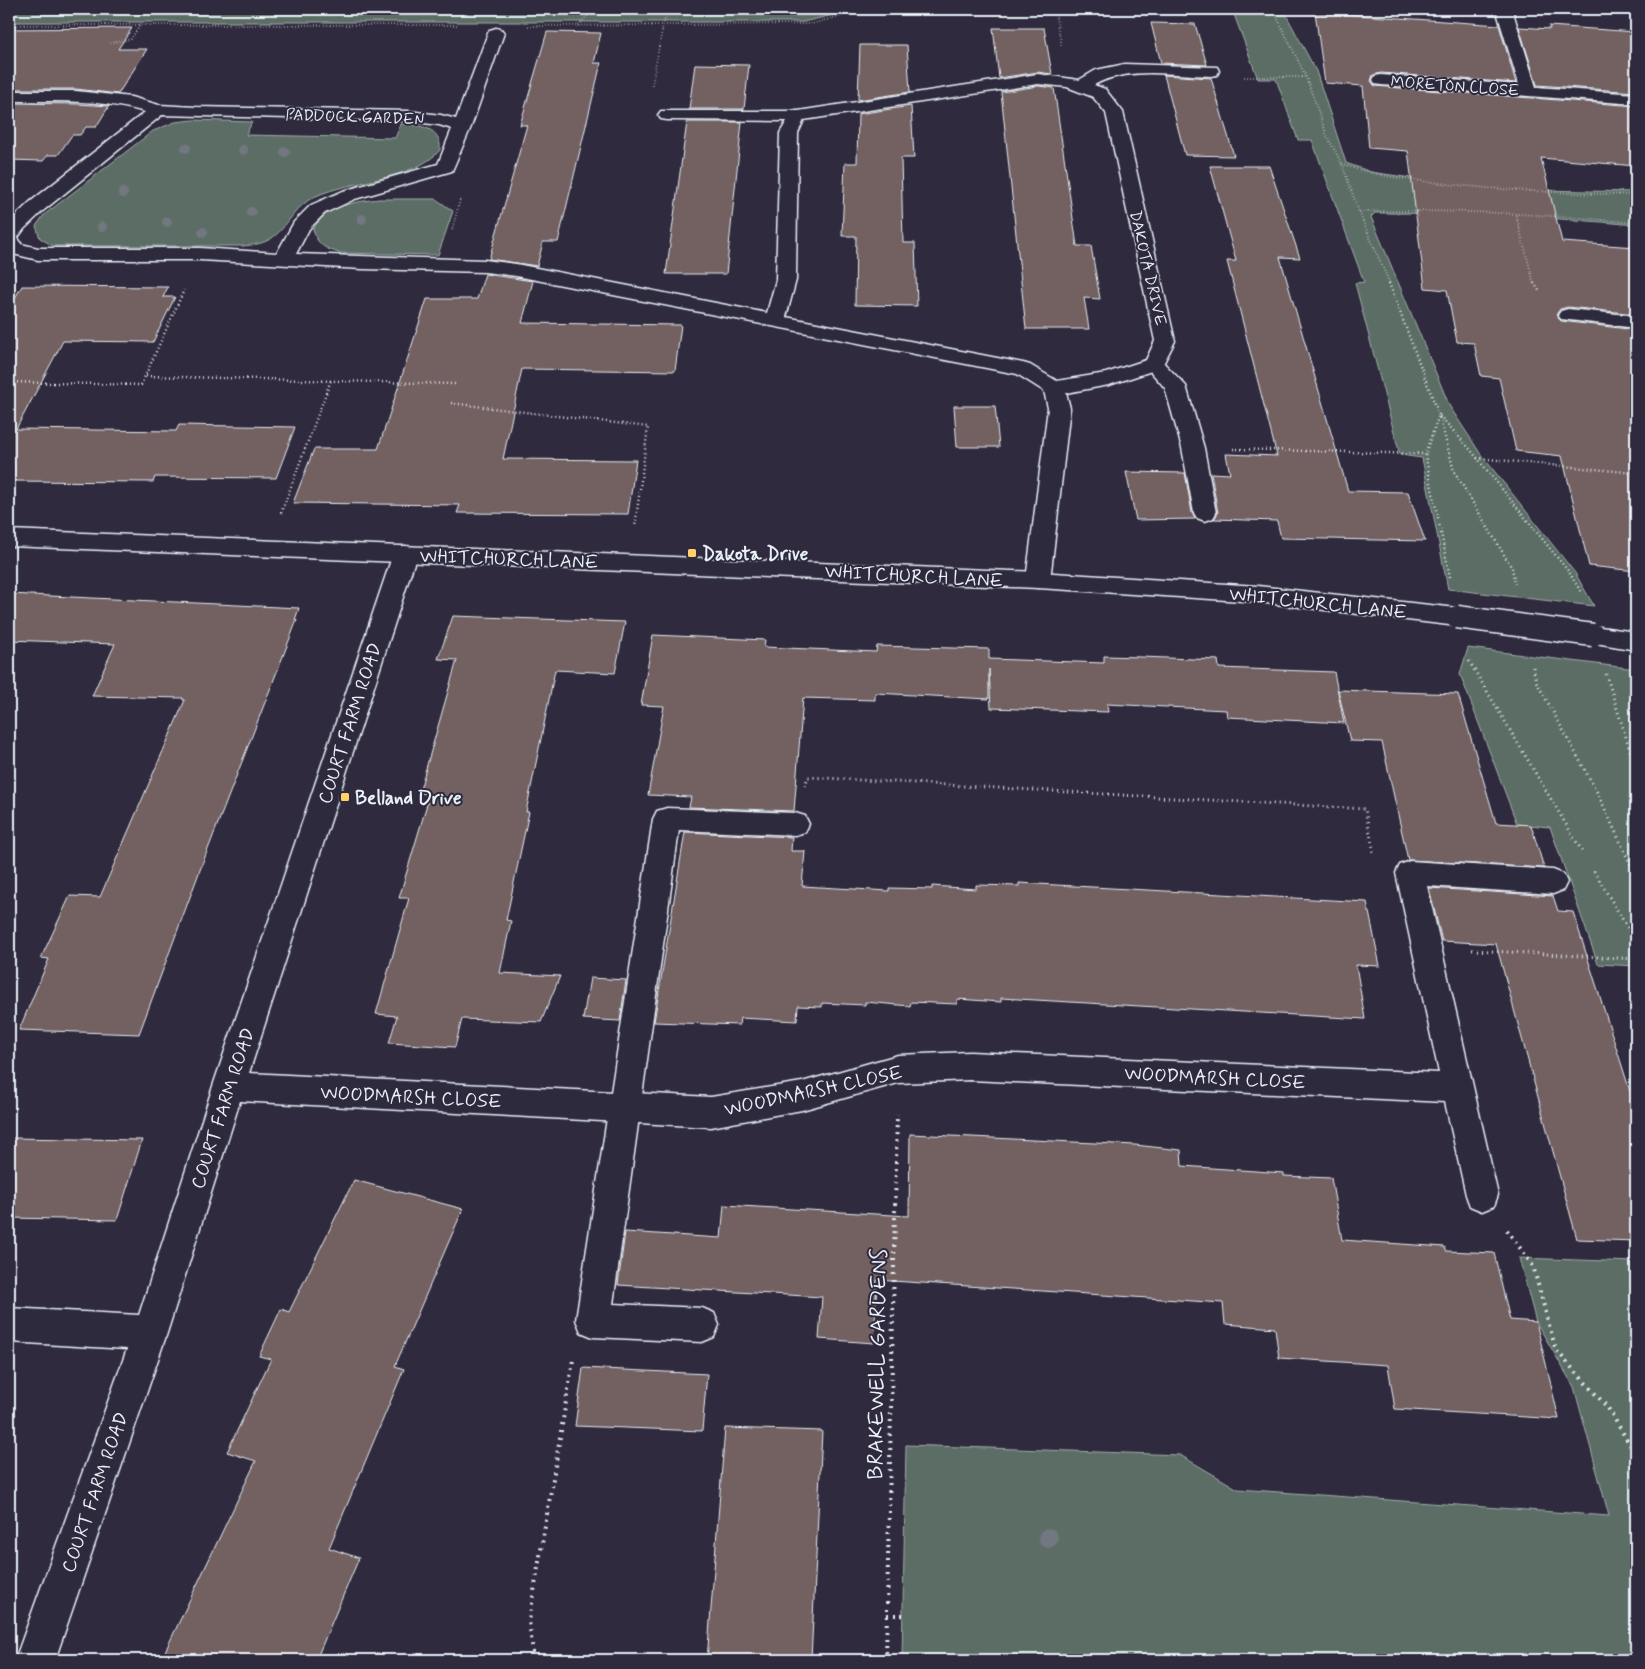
<svg xmlns="http://www.w3.org/2000/svg" width="1645" height="1669" font-family="Mynerve,sans-serif">
<rect width="100%" height="100%" fill="#2f2a3d"/>
<filter id="ink" filterUnits="userSpaceOnUse"><feTurbulence type="fractalNoise" baseFrequency=".02" numOctaves="2"/><feDisplacementMap in="SourceGraphic" scale="10" xChannelSelector="R" yChannelSelector="G"/><feConvolveMatrix kernelMatrix="1 2 1 2 8 2 1 2 1" color-interpolation-filters="sRGB"/></filter>
<g filter="url(#ink)">
<path fill="#5b6d65" stroke="#a2afae" d="M9 9H859L803 22H9Z
M1232 9H1283L1316 71 1346 163 1371 172 1431 181 1539 190 1636 192V225C1550 217 1462 213 1375 213L1371 217 1450 407 1480 453 1575 573 1594 606 1448 589 1422 458 1400 455 1355 283 1364 282 1312 140H1298L1276 79H1258Z
M193 120 252 122 246 135 395 138 401 124C419 125 442 127 440 150 415 180 351 180 316 196 294 206 288 227 272 238 263 244 253 245 243 246H53L40 238 36 226 44 215 153 131 175 122Z
M379 199H436L453 211 438 255 340 253C325 249 317 245 313 229 327 205 354 202 379 199Z
M1468 648 1636 669V966L1598 964 1550 827 1517 824 1460 674Z
M1519 1258 1636 1262V1660H902L906 1445 1180 1455 1238 1489 1609 1516 1574 1387 1536 1322Z"/>
<path fill="#736060" stroke="#e8f1f8" d="M1315 12 1499 25 1516 83 1381 73 1373 75 1371 81 1375 86 1636 106V166L1541 158 1562 242 1636 247V314L1568 307 1560 309 1556 315 1561 321 1636 330V571L1589 566 1562 456 1516 451 1499 378 1481 376 1474 343 1457 342 1447 290 1425 288 1408 151 1369 148 1363 86 1325 83Z
M1151 23 1195 24 1207 65 1161 63Z
M1549 26 1636 32V92L1537 85 1519 27 1550 29Z
M132 28 118 49H147L118 94 76 89H9V29Z
M993 28H1044L1052 74 1038 72 999 78Z
M547 32 601 33 594 63H601L558 242H543L537 266 489 259 527 125H520Z
M860 45H907L910 92 858 100Z
M695 64 749 65 744 109H689Z
M1164 75 1211 78 1234 156 1185 155Z
M1038 86 1054 88 1077 246H1091L1100 299 1084 298 1089 329H1026L1001 92Z
M9 103 77 104 109 106 96 127H86L80 135H72L58 155H48L43 161 9 160Z
M911 106 914 158H901L903 243H915L917 306 855 305 856 236H842L845 163H857L858 114Z
M687 122H742L726 274H666Z
M1210 166H1269L1300 258 1280 257 1348 491 1408 492 1425 541 1281 538 1277 521 1214 519 1218 513 1211 473 1230 474 1226 454 1277 456 1227 261H1236Z
M485 274 533 281 522 323 681 325 675 371 522 369 503 459 636 460 628 514 457 513 460 505 293 503 314 449H378L427 299H477Z
M22 286 168 287 163 297H175L153 342 63 341 16 429 176 431 179 425 295 427 276 478 155 477 153 482 9 481V308Z
M954 406H995L999 447H957Z
M1126 472 1185 473 1192 513 1195 519 1136 520Z
M9 594 299 608 295 620H297L203 862 139 1034 19 1030 49 959 41 958 70 896 100 897 185 700H183V698L92 696 115 644 9 640Z
M453 616 625 622 615 673 555 670 526 812H529L506 920 511 921 500 973 560 976 541 1022 462 1019 455 1047 389 1043 397 1016 376 1014 409 898H399L430 794 419 793 457 660 438 659Z
M653 635 765 640 764 647 876 652 877 646 989 649V659L1104 663V656L1141 657 1218 660 1219 668 1334 672 1344 723 1227 717 1226 710 1107 704 1108 712 991 708 989 669V699L875 693V700L803 698 794 811 689 807 691 797 648 795 664 706 641 705Z
M1338 690 1458 694 1496 823 1531 825 1544 868 1408 860 1382 742 1350 741Z
M685 832 792 837 791 851H805L802 886 889 891V888L932 889V886L976 889V885L1019 886V883L1367 902 1380 966 1356 965 1365 1019 1001 998V1002L957 999V1004L911 1002 910 1006 865 1002V1005L822 1003V1007L798 1006 797 1021 740 1018 739 1025 654 1022Z
M1429 888 1553 896 1558 911 1573 912 1636 1110V1241L1577 1239 1496 944 1442 941Z
M590 978 626 980 620 1021 583 1019Z
M910 1134 1135 1145 1181 1150 1182 1166 1284 1173V1176L1331 1178 1342 1240 1445 1247 1446 1251 1494 1253 1510 1320 1536 1322 1559 1419 1395 1409 1388 1365 1279 1358 1275 1328 1225 1324 1223 1303 877 1280 874 1343 819 1339 822 1297 618 1285 625 1232 721 1238 724 1205 909 1216Z
M9 1138 142 1140 117 1220 9 1218Z
M354 1180 463 1209 395 1366 404 1369 329 1548 359 1558 316 1660H161L256 1461 227 1452 271 1359 259 1356 281 1309 289 1312Z
M583 1368 707 1374 702 1431 575 1426Z
M725 1428 822 1431 811 1660H707Z"/>
<g fill="none" stroke-linecap="round" stroke-linejoin="round">
<g stroke="#e8f1f8" stroke-width="3">
<path id="lane" d="M1154 358 1161 360 1186 386 1204 448 1216 513 1213 518 1205 521 1197 518 1194 513 1182 448 1165 388 1144 364 1147 360Z
M667 808 795 813 805 816 809 824 805 832 795 835 679 830 613 1304 702 1308 714 1313 719 1325 714 1337 702 1342 593 1337 581 1332 576 1320 653 819 657 811Z"/>
</g>
<g stroke="#e8f1f8" stroke-width="3">
<path id="street" d="M1496 9H1512L1536 87 1636 94V104L1381 85 1375 84 1373 80 1375 76 1381 75 1519 85Z
M496 28 502 30 504 33 471 127 452 171 355 199 325 213 309 229 296 254 485 260 516 264 767 313 776 280 780 133 787 121 667 120 661 119 658 115 661 111H798L1038 74 1079 80 1096 70 1125 64 1217 67 1219 71 1217 75 1211 76C1173 75 1128 66 1094 85L1105 89 1123 112 1175 341 1161 368 1109 385 1066 393 1070 408 1050 580 1046 586 1038 588 1030 586 1026 580 1048 408 1044 391 1017 374 516 276 485 272 362 269 200 260H38L9 253V223L10 221 30 202 145 112C101 99 54 101 9 101V91H76L131 97 159 105 196 107 408 111 441 115 456 119 488 33 490 30ZM1038 84 1067 87 1093 97 1106 113 1155 341 1146 360 1106 373 1057 381 1030 365 1023 363 786 317 796 280 798 133 804 120ZM162 115 408 121 439 125 452 129 438 164 343 191 311 205 294 222 277 253 200 248H38L21 244 18 237 24 229 44 210Z
M1568 309 1636 316V328L1561 319 1558 315 1561 311Z
M405 546 413 548 417 554 249 1073 711 1097 802 1082 898 1055 970 1052 1439 1073 1396 873 1400 865 1410 861 1553 870 1563 874 1567 882 1563 890 1553 894 1427 886 1498 1195 1494 1206 1482 1211 1470 1206 1466 1195 1445 1102 970 1080 898 1083 802 1110 711 1127 240 1101 167 1333 55 1660H15L127 1349 9 1342V1308L139 1315 213 1086 393 554 397 548Z"/>
</g>
<g stroke="#e8f1f8" stroke-width="3">
<path id="secondary" d="M9 530 1038 572 1258 586 1457 608 1466 611 1469 617 1466 623 1457 626 1258 602 1038 588 9 546Z
M1593 626 1636 632V650L1584 641 1581 635 1584 629Z"/>
</g>
<path stroke="#e8f1f8" stroke-width="2" stroke-dasharray="0.5 2.5" stroke-linecap="butt" d="M1054 9 1062 47
M1273 9 1306 77 1327 136 1342 164 1359 212 1390 284
M9 25H459
M579 25 594 9
M528 26 811 24 868 9
M110 43 131 39 141 24
M1244 77H1306
M652 85 663 25 669 9
M1342 164C1374 176 1405 179 1439 183 1504 191 1570 193 1636 195
M1359 212C1452 209 1544 214 1636 223
M1516 215 1534 284
M452 230 460 200"/>
<path stroke="#e8f1f8" stroke-width="2.5" stroke-dasharray="1 3" stroke-linecap="butt" d="M1389 283 1439 415 1454 471 1512 568 1515 584
M1534 283 1540 292
M146 376 455 384
M9 382 141 385 184 290
M451 403 648 427 635 527
M1233 449 1425 454
M1477 458 1636 473
M281 513 331 380
M1450 577 1425 454 1439 415 1469 448 1569 572 1581 592"/>
<path stroke="#e8f1f8" stroke-width="3" stroke-dasharray="1 4" stroke-linecap="butt" d="M1469 661 1583 853
M1533 667 1536 681 1597 792 1636 876
M1606 674 1636 769
M805 786 808 777 1365 809 1374 853
M1594 871 1636 942
M1472 950 1636 959"/>
<path stroke="#e8f1f8" stroke-width="4" stroke-dasharray="2 5" stroke-linecap="butt" d="M1507 1230 1533 1266 1556 1350 1608 1408 1636 1455
M887 1615H903
M534 1660 529 1621 573 1360
M886 1660 897 1114"/>
<use href="#lane" fill="#2f2a3d" fill-rule="evenodd"/>
<use href="#street" fill="#2f2a3d" fill-rule="evenodd"/>
<use href="#secondary" fill="#2f2a3d" fill-rule="evenodd"/>
<g stroke="#e8f1f8" stroke-width="25" stroke-linecap="butt">
<path id="secondary-bridge" d="M1457 617 1593 635"/>
</g>
<use href="#secondary-bridge" stroke="#2f2a3d" stroke-width="22"/>
</g>
<g fill="#727780">
<circle cx="186" cy="148" r="5"/>
<circle cx="243" cy="150" r="5"/>
<circle cx="285" cy="152" r="5"/>
<circle cx="123" cy="193" r="5"/>
<circle cx="251" cy="212" r="5"/>
<circle cx="362" cy="219" r="5"/>
<circle cx="167" cy="222" r="5"/>
<circle cx="102" cy="227" r="5"/>
<circle cx="203" cy="232" r="5"/>
<circle cx="1048" cy="1538" r="10"/>
</g>
</g>
<g fill="#ffd166" stroke="#2f2a3d" stroke-width="2">
<rect x="687" y="548" width="10" height="10" rx="2.5"/>
<rect x="340" y="792" width="10" height="10" rx="2.5"/>
</g>
<g text-anchor="middle" stroke-width="4" stroke-linejoin="round" paint-order="stroke">
<g font-size="16" fill="#e8f1f8" stroke="#2f2a3d">
<text transform="translate(1455 85) rotate(4)" y="6">MORETON CLOSE</text>
<text transform="translate(355 116) rotate(2)" y="6">PADDOCK GARDEN</text>
<text transform="translate(1149 268) rotate(77)" y="6">DAKOTA DRIVE</text>
</g>
<g font-size="19" font-weight="bold" fill="#e8f1f8" stroke="#2f2a3d" text-anchor="start">
<text x="702" y="560">Dakota Drive</text>
<text x="355" y="804">Belland Drive</text>
</g>
<g font-size="19" fill="#e8f1f8" stroke="#2f2a3d">
<text transform="translate(509 558) rotate(2)" y="7">WHITCHURCH LANE</text>
<text transform="translate(914 575) rotate(3)" y="7">WHITCHURCH LANE</text>
<text transform="translate(1318 602) rotate(6)" y="7">WHITCHURCH LANE</text>
<text transform="translate(349 723) rotate(-72)" y="7">COURT FARM ROAD</text>
<text transform="translate(1215 1077) rotate(3)" y="7">WOODMARSH CLOSE</text>
<text transform="translate(813 1090) rotate(-12)" y="7">WOODMARSH CLOSE</text>
<text transform="translate(411 1096) rotate(3)" y="7">WOODMARSH CLOSE</text>
<text transform="translate(222 1108) rotate(-72)" y="7">COURT FARM ROAD</text>
<text transform="translate(94 1492) rotate(-71)" y="7">COURT FARM ROAD</text>
</g>
<g font-size="22" fill="#e8f1f8" stroke="#2f2a3d">
<text transform="translate(876 1364) rotate(-89)" y="8">BRAKEWELL GARDENS</text>
</g>
</g>
<rect width="1645" height="1669" fill="none" stroke="#2f2a3d" stroke-width="30"/>
<rect x="15" y="15" width="1615" height="1639" fill="none" stroke="#e8f1f8" stroke-width="2" filter="url(#ink)"/>
</svg>
